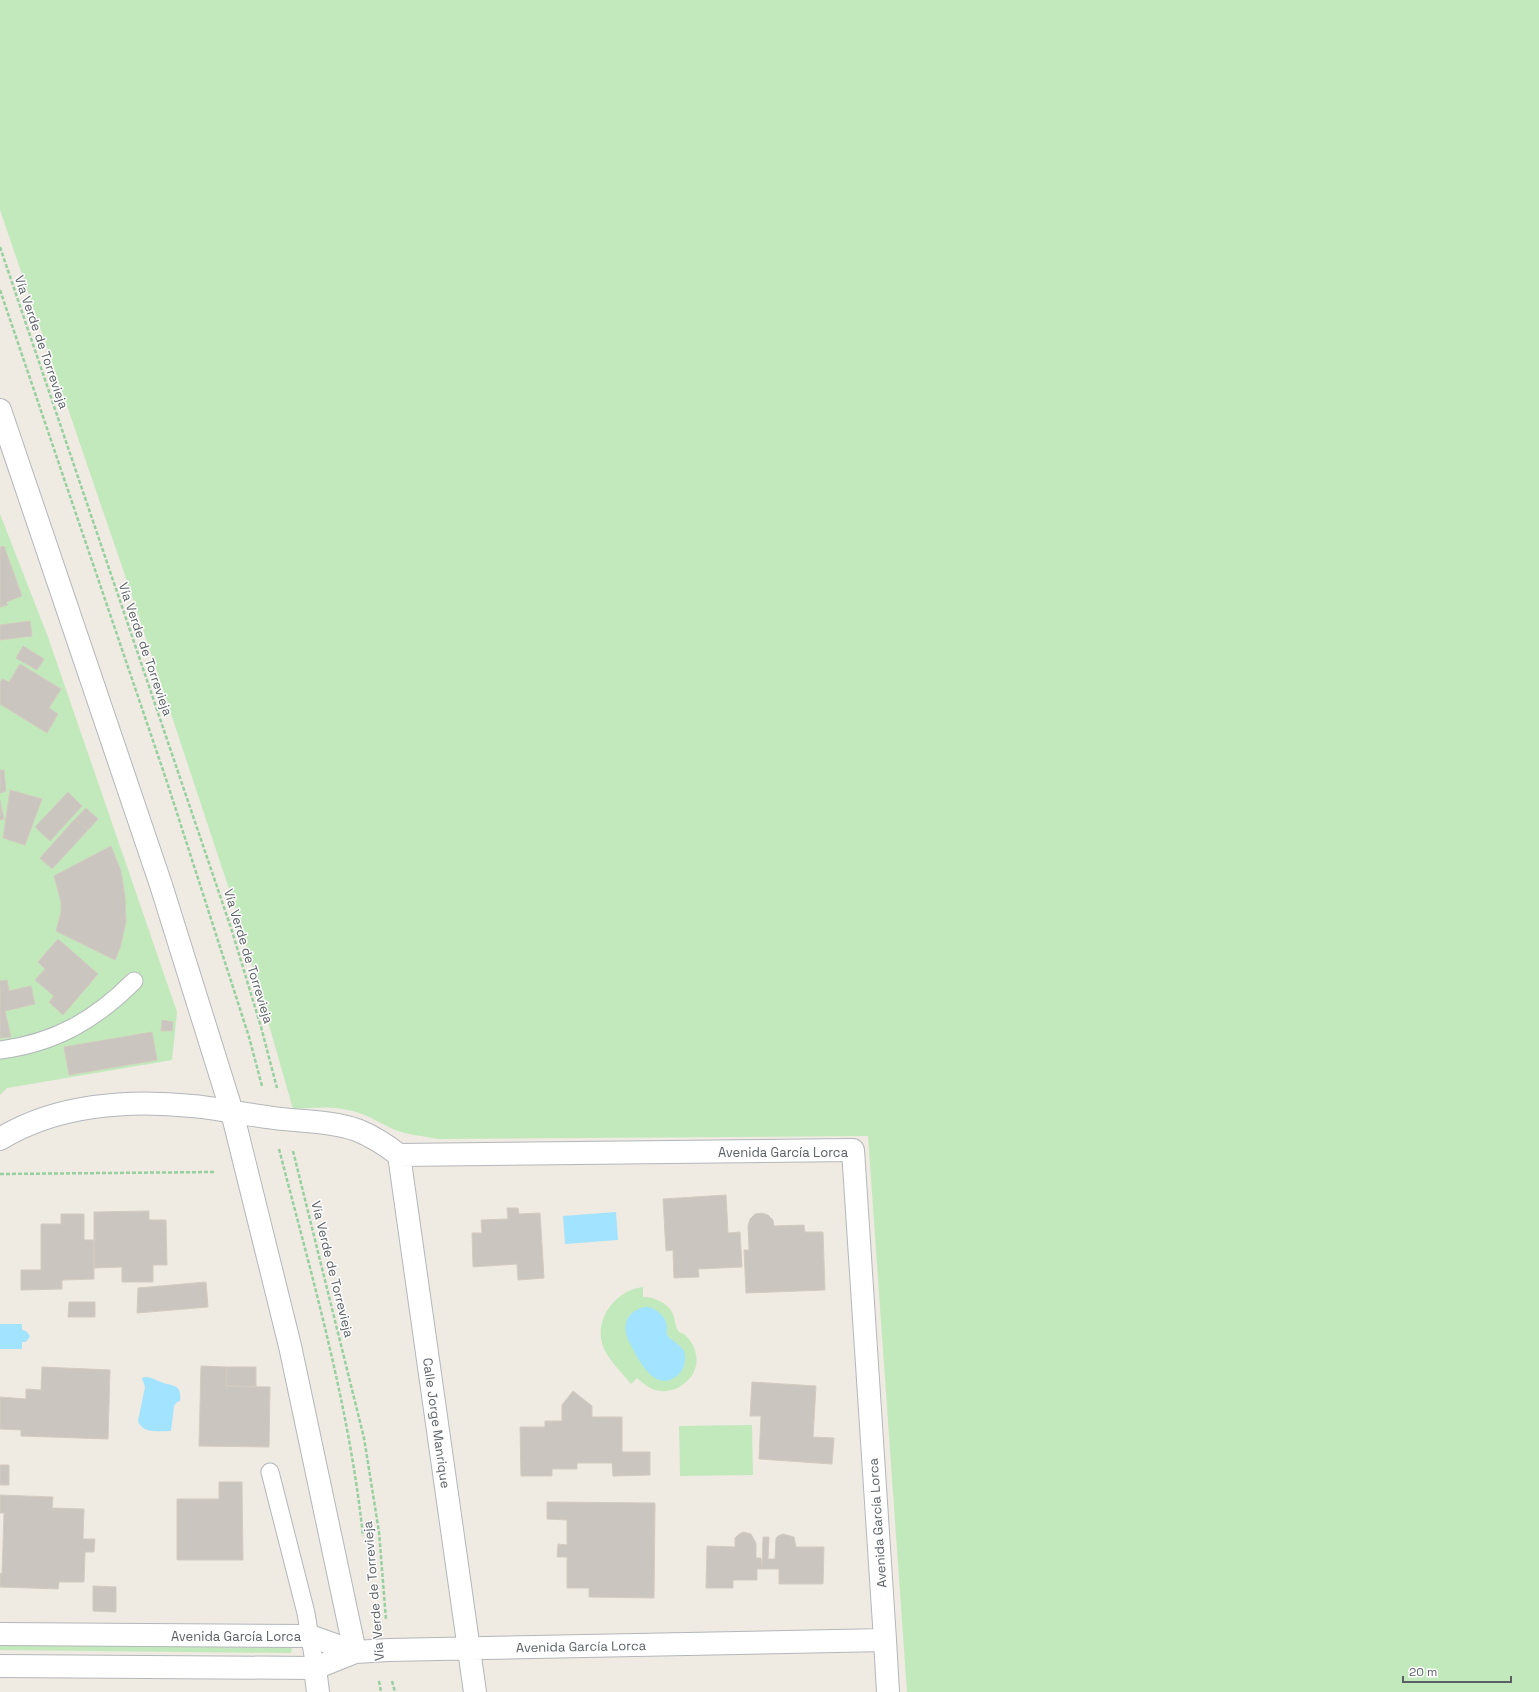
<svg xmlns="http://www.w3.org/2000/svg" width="1539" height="1692" font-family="'Space Grotesk',sans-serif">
<rect width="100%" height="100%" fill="#efeae2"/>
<path fill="#c2e9bc" d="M0 0H1539V1692H907L868 1136 438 1139C423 1136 407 1135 393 1129 378 1122 365 1113 348 1110 330 1106 311 1108 293 1109L238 916 129 587 0 210Z
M0 514 48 637 177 1012 172 1060 7 1088 0 1095Z
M643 1287V1297C655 1297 668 1303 673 1314 675 1319 675 1325 677 1329 678 1332 681 1333 684 1334 690 1339 695 1347 696 1355 700 1375 680 1393 660 1391 651 1390 644 1384 637 1378L631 1384C622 1373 610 1361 604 1349 592 1321 615 1290 643 1287Z
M752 1425 753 1475 680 1476 679 1426Z
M0 1645 291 1648H292L291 1653 0 1650Z"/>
<path fill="#a2e3ff" d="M616 1212 618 1240 565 1244 563 1216Z
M649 1307C658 1310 666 1317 667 1327 667 1330 666 1334 668 1336 669 1339 680 1344 684 1351 686 1359 685 1368 679 1374 659 1393 643 1368 635 1353 632 1346 627 1340 626 1333 623 1317 635 1307 649 1307Z
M0 1324H22V1330L26 1331 30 1336 26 1342H22V1349H0Z
M145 1377C152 1377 155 1380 161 1382 173 1387 182 1383 180 1401L177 1402 174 1406 171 1431C160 1431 142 1434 138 1421L145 1387 142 1378Z"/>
<path fill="#cac5bf" stroke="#d4cbc0" d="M4 546 22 596 6 602 8 605 0 607V547Z
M30 621 32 636 0 640V625Z
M23 646 44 659 37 670 16 658Z
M20 664 61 689 49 708 58 714 47 733 0 704V683L2 679 9 682Z
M0 770H4L6 791 0 793Z
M10 790 42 799 25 845 3 838Z
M68 792 82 806 50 841 35 827Z
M0 800 4 819 0 820Z
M86 808 98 819 88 830 75 819Z
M75 819 88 830 52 869 40 858Z
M111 846 121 871 125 897 126 922 120 948 115 960 56 931 61 912V902L54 876Z
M58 939 98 974 63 1015 49 1002 54 996 35 980 45 969 38 962Z
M7 980 9 991 31 986 35 1004 5 1011 11 1037 0 1038V981Z
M162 1020 173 1022 172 1031H161Z
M152 1032 157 1060 69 1075 64 1047Z
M726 1195 728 1233 740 1232 742 1267 698 1269 699 1277 674 1278 673 1250 666 1251 663 1199Z
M507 1208H518L519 1214 540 1213 544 1278 518 1280 517 1264 473 1267 472 1233H482L481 1220 508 1219Z
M149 1211V1220H166L167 1265H153V1282H122V1267L94 1268V1212Z
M762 1213 768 1215 773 1220 774 1226 804 1225 805 1232H823L825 1290 746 1293 744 1250H749L748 1226 750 1219 755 1214Z
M61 1214H84V1240H94V1279L62 1280V1289L21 1290V1270H41V1224H61Z
M206 1282 208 1307 137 1313 138 1288Z
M69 1302H95V1317H68Z
M201 1366 227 1367 226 1386 270 1387 269 1447 199 1446Z
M42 1367 110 1370 108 1439 21 1436V1430L0 1429V1397L26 1399V1389L41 1390Z
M227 1367H256V1387L226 1386Z
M752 1382 816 1386 813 1437 834 1438 832 1464 759 1459 761 1416H750Z
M573 1391 592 1406V1417H622V1452H650V1475L613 1476 612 1463H577V1469H552V1476H521L520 1427H545V1421H562V1405Z
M0 1465H9V1485H0Z
M219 1482H242L243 1560H177V1499H219Z
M0 1495 53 1497 52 1508 84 1509 83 1539H95L94 1552H85L84 1582H59L58 1589 0 1587V1573L2 1574 4 1513H0Z
M547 1502 655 1503 654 1598 589 1597V1588H567V1557H557L558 1544 567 1545V1520L547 1519Z
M743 1532 751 1534 756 1543V1558H761L762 1569H757V1580H733V1588H706L707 1546 735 1547V1538L738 1535Z
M783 1534 794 1537 796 1547H824L823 1584H779V1569H762L763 1537H769L768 1559H775L776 1538 778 1536Z
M93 1586 116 1587V1612L93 1611Z"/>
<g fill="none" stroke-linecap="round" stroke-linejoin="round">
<g stroke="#b3b7bb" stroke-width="19">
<path id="service" d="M0 1050C55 1043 95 1020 134 981
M270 1472 306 1613 315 1668"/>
</g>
<g stroke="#b3b7bb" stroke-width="24">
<path id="minor" d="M0 410 161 885 232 1112 290 1346 355 1652 315 1668 318 1692
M0 1139C55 1105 128 1099 192 1106 217 1108 242 1114 267 1117 296 1122 329 1120 357 1130 372 1136 386 1145 399 1155L853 1150 885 1640 389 1650 355 1652 310 1636 0 1634
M399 1155 475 1692
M885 1640 888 1692
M0 1666 315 1668"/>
</g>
<path stroke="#97d0a0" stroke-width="2.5" stroke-dasharray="4 2" stroke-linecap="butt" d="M0 247 232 931 261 1027 277 1088
M0 290 167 782 249 1037 262 1086
M279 1149C312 1277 349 1404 363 1536
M293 1151 364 1438 379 1532 386 1620
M0 1174 215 1172
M379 1681 381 1692
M392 1681 395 1692"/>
<use href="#service" stroke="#fff" stroke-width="17"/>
<use href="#minor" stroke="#fff" stroke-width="22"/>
</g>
<g text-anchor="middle" stroke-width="3" stroke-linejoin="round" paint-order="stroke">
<g font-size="13" fill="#5b6065" stroke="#fff">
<text transform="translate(42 342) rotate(71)" y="5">Vía Verde de Torrevieja</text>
<text transform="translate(146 649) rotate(71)" y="5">Vía Verde de Torrevieja</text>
<text transform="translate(249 956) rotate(73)" y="5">Vía Verde de Torrevieja</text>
<text x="783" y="1157">Avenida García Lorca</text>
<text transform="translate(333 1269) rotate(76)" y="5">Vía Verde de Torrevieja</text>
<text transform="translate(437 1423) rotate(82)" y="5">Calle Jorge Manrique</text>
<text transform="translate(877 1523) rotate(-94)" y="5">Avenida García Lorca</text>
<text transform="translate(373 1591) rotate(-95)" y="5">Vía Verde de Torrevieja</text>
<text x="236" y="1641">Avenida García Lorca</text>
<text transform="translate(581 1646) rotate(-1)" y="5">Avenida García Lorca</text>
</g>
</g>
<path d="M1403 1676v6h108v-6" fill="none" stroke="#5b6065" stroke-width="2"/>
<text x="1409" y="1676" font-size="12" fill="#5b6065" stroke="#ffffff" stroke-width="3" paint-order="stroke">20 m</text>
</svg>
